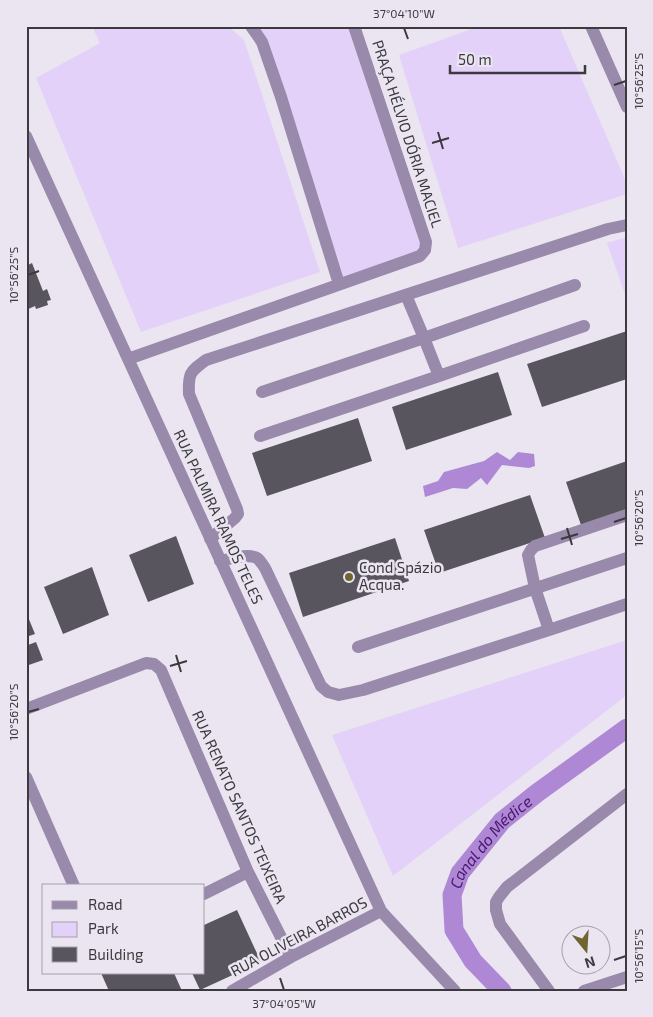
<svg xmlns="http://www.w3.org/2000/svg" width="653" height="1017" font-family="'Exo 2',sans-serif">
<rect width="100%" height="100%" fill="#eae5f0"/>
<path fill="#e4d1f9" d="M92 26H228L244 40 320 272 141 332 36 78 100 43Z
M254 26H349L421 241 416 253 340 279 265 36Z
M480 26H559L627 184V194L458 248 399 55Z
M627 237V300L607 243Z
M627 640V695L393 876 332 735Z"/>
<path fill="#ae88d5" d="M497 452 510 460 518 452 534 454 535 466 529 468 502 465 487 485 481 478 467 489 453 488 425 497 423 486 438 481 444 472 484 461Z"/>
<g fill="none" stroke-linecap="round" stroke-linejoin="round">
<path stroke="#ae88d5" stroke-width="19" id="s1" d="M502 991 473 961 454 930 452 895 460 873 502 821 537 793 627 728"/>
</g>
<path fill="#59555e" d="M32 263 43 291 47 289 51 300 47 301 48 305 36 309 35 306 26 310V266Z
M627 331V379L542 407 527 364Z
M498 372 512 415 406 450 392 407Z
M358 418 372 461 267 496 252 453Z
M627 461V509L581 525 566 482Z
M530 495 545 538 439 573 424 530Z
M176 536 194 584 148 602 129 555Z
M395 538 409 581 303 617 289 573Z
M92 567 109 615 63 634 44 587Z
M26 612 35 634 26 637Z
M26 640 28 645 36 642 43 660 26 666Z
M237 910 261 962 200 990 192 973H204V925Z
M101 973H174L182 991H109Z"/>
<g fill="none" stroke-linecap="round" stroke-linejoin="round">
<path stroke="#9989ab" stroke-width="12" d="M251 26 262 42 281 97 339 284
M591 26 627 107
M26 136 381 911 455 991
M128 359 420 256 425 250 426 242 354 26
M439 376 584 326
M262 392 424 338 406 295
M260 436 439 376 424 338 575 285
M210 539 235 518 238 514 237 509 189 394C188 373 190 372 206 360L608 229 627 225
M220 561C230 559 248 553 257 558 260 560 262 564 265 568L321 686 328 692 339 695 363 690 549 630 535 588 528 555 531 550 535 546 627 515
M549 630 627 604
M358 647 627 558
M26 709 146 663 154 664 161 670 248 872 291 957
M26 777 74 886
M204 894 248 872
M232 991 291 957 381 911
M549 991 500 924 496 910V902L499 897 507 887 627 794
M584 991 627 977"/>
</g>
<path fill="none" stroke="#3c3a3e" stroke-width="2" d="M404 28 408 39M614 85 626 81M438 132 443 149M432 143 449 138M28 275 39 271M614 522 626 518M567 528 572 545M561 539 578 534M176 655 181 672M170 666 187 661M28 712 39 709M614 960 626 956M280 978 284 990"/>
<circle fill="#706431" stroke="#eae5f0" stroke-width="2" cx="349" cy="577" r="5"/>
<g text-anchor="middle" stroke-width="5" stroke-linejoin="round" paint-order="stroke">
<g font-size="15" fill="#3c3a3e" stroke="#eae5f0">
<text transform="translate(407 134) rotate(72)" y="5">PRAÇA HÉLVIO DÓRIA MACIEL</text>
<text transform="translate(218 517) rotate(65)" y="5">RUA PALMIRA RAMOS TELES</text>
<text transform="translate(239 807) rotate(66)" y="5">RUA RENATO SANTOS TEIXEIRA</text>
<text transform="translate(299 937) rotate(-28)" y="5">RUA OLIVEIRA BARROS</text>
</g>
<g font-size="15" fill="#3c3a3e" stroke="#eae5f0" text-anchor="start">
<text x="359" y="573">Cond Spázio<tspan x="359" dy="17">Acqua.</tspan></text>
</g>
<g font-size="16" font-style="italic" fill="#4b1671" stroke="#eae5f0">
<text dy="6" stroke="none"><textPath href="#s1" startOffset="180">Canal do Médice</textPath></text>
</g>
</g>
<rect width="653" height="1017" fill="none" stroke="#eae5f0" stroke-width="55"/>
<rect x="42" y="884" width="162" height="90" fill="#eae5f0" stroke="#a4a1a9"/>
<rect x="52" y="901" width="25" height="8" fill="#9989ab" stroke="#a4a1a9"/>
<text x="88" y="910" font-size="15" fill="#3c3a3e">Road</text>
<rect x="52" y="922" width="25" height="15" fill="#e4d1f9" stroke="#a4a1a9"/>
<text x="88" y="934" font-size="15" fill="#3c3a3e">Park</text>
<rect x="52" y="947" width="25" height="15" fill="#59555e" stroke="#a4a1a9"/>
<text x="88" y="960" font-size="15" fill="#3c3a3e">Building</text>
<g transform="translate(586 950) rotate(162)"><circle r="24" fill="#eae5f0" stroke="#a4a1a9"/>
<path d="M0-4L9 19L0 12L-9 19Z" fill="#706431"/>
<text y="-8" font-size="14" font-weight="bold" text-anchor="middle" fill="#3c3a3e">N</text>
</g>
<path d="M450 65v8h135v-8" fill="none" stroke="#3c3a3e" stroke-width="2.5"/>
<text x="458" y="65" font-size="15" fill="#3c3a3e" stroke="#eae5f0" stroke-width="4" paint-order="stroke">50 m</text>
<rect x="28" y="28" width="598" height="962" fill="none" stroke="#3c3a3e" stroke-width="2"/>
<g font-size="12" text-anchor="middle" fill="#3c3a3e">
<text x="404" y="18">37°04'10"W</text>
<text transform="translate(639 81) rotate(-90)" y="4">10°56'25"S</text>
<text transform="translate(14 275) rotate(-90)" y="4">10°56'25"S</text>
<text transform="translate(639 518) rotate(-90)" y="4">10°56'20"S</text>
<text transform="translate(14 712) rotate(-90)" y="4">10°56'20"S</text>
<text transform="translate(639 956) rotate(-90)" y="4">10°56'15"S</text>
<text x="284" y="1008">37°04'05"W</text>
</g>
</svg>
